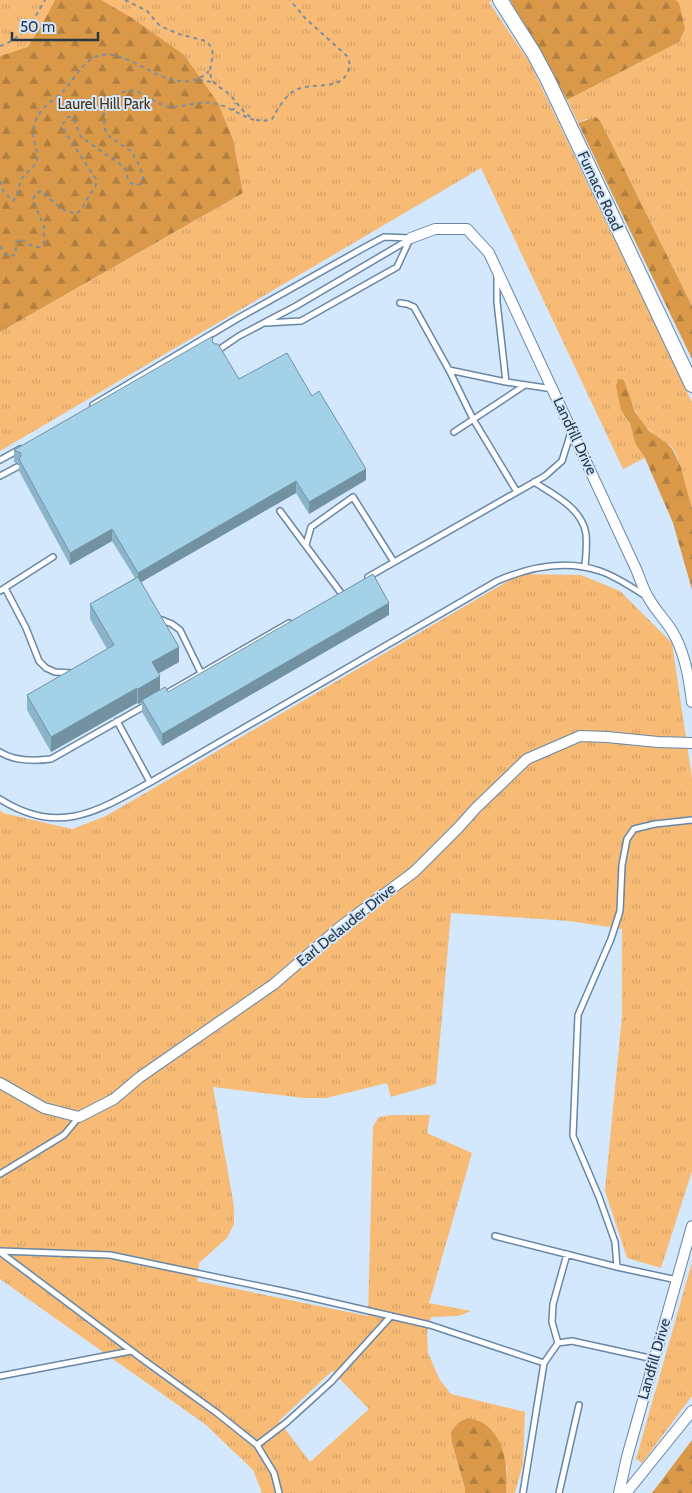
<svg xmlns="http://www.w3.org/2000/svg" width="692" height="1493" font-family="Cabin,sans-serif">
<defs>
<pattern id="grass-tufts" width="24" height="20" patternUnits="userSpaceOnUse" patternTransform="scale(1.25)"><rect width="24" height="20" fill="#f7bb76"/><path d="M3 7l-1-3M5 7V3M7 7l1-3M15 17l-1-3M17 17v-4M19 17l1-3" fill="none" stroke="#d4a167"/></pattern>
<pattern id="forest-firs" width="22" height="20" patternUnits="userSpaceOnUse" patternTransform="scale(1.25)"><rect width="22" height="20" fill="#d99949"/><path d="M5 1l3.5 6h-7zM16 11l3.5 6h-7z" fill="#b07e3f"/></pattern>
</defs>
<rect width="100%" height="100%" fill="#d4e8fd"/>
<path fill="url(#grass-tufts)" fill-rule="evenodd" d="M0 0H493L489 2 530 63 692 402V509C682 493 684 468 674 450 668 441 657 438 650 431 635 418 630 398 624 380L621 410 630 423 635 443 645 458 623 469 481 168 0 451V332L243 193 234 149 0 284Z
M676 0H692V306L601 122 586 119 578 123 567 100 679 42V3Z
M520 574 581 575 620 591 672 643 692 778V1171L661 1268 627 1258 605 1191 622 1016V929L569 921 451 913 436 1084 391 1097 387 1083 326 1098H304L213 1087 234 1207V1224L227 1238 199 1263 197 1281 368 1316 373 1126 379 1117 392 1115H430L427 1133 472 1153 429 1303 471 1311 458 1316 431 1317 427 1332 428 1353 440 1380 451 1394 525 1412 523 1464 515 1493H506L507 1467 452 1443 465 1488V1493H262L253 1470 206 1425 0 1279V810L3 813 72 829 106 816ZM332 1371 369 1409 310 1462 279 1421Z
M692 1262V1396L642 1463 636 1459Z"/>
<path fill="url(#forest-firs)" d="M55 0H101L132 18 184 55 218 103 233 140 243 193 0 332V56L28 47 44 21Z
M510 0H676L679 3 685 29 679 42 567 100Z
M596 117 601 122 692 306V359L578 123Z
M618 379 624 380 635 412 649 431 667 443 673 450 680 465 692 509V590L673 523 645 458 635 443 630 423 621 410 616 386Z
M468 1418C473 1419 479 1421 483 1423 506 1438 508 1469 506 1493H465V1488L452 1443 451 1432 458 1423Z
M692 1440V1493H652Z"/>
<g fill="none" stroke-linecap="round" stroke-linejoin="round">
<g stroke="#6887a6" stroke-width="8">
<path id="lane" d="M497 275V302L506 382 553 389
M400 303 407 304 414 307 449 370 473 419 517 492
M266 323 301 321 397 267 410 239
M217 351 239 336 296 306 410 239
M449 370 506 382
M93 405 235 320 367 246 384 237 411 238
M454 432 525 385
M0 460 20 449
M0 476 17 467
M534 482C554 495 582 508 586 534 587 545 586 556 585 566
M280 511 341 593
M306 545 311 527 353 497 394 562
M368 577 545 476 562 461 571 432
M5 588 26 628 39 661 46 668 55 672 72 673
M0 591 53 557
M162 620 172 624 180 630 201 673
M162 696 289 623
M117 721 150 782
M0 752C14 761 35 761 51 759L148 704
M0 799C61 838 101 809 156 779L497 581C529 567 565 559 600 571 615 576 630 586 644 595
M0 1174 64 1135 79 1117
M495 1236 617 1267 677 1280
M0 1251 110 1255 287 1292 430 1325 544 1363
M0 1252 145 1361 217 1413 257 1445 274 1473 279 1493
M617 1267 615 1242 599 1197 573 1136 578 1015 611 939 620 911 622 865 627 839 634 829 655 824 692 820
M558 1343 552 1322 553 1304 567 1254
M0 1376 131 1351
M257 1445 287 1422 331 1382 391 1316
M523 1493 544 1363 558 1343 572 1341 654 1359
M559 1493 579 1405"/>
</g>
<g stroke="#6887a6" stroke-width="12">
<path id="street" d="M411 238 435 229H467L489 253 636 569C640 578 643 589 648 597 656 612 669 623 676 638 686 659 689 679 692 702
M0 1083 44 1108 79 1117 114 1099 140 1077 274 984 340 927 414 872 459 827 476 808 527 759 580 736 607 737 658 742 692 743
M619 1493 627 1457 692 1226
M626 1493 692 1411"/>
</g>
<g stroke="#6887a6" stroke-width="16">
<path id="secondary" d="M500 0 533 52 547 78 692 385"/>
</g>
<path stroke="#7d8e9f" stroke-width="2" stroke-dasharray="4 4" stroke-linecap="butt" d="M125 0 147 11 160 26 179 34 206 41C220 55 207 62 211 77 214 86 224 89 230 95 238 103 241 111 252 118
M0 46C22 39 34 20 45 0
M199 80 212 82
M231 110 234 109 235 103
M256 120 264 121 272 119C278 109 284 97 294 91 310 81 339 92 348 72 350 67 350 63 348 57L305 18 290 0
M0 181 4 192 13 201C19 193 18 185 23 177 27 171 36 167 37 159 38 149 32 139 33 129 34 126 35 121 37 118 42 107 55 99 63 91 74 80 81 64 95 57 127 41 174 106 209 71
M0 246 5 254 11 256 16 254V243L19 239C29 242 34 252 44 244V226L33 200 35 194 41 191 62 209 76 214 80 211 96 185V179L65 132 63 124 68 117H71L74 120 81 137 124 167 129 182 135 185 141 184 143 177 139 165 131 151 106 134C103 115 100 102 121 93 125 91 131 90 136 91 146 95 160 106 170 107 184 107 199 101 212 103 227 105 240 116 255 120"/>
<use href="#lane" stroke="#fff" stroke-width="5"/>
<use href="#street" stroke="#fff" stroke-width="10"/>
<use href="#secondary" stroke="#fff" stroke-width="14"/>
</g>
<path fill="#8cb4c8" d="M213 343 239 379 312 396 366 480 309 514 296 493 141 582 179 662 159 673 160 690 168 692 389 615 162 746 142 712V702L138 704 137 703 51 752 27 710V695L107 649 90 619V604L135 578 112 541 70 565 19 471V464L14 462V450Z"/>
<path fill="#7292a2" d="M366 469V480L309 514V502Z
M296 481V493L138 584V573Z
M112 529V541L70 565V553Z
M389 603V615L162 746V734Z
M179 647V662L152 677V662Z
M160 676V691L142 700V702L138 704V689Z
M137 688V703L51 752V737Z"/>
<path fill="#a3d1e8" stroke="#7292a2" d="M213 336 212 342 215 344H218L239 379 287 353 312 396 319 391 366 469 309 502 296 481 138 573 112 529 70 553 19 459 21 456V453L14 450Z
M373 574 389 603 162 734 142 700 165 687 168 692Z
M138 577 179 647 152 662 160 676 138 689 137 688 51 737 27 695 114 645 90 604Z"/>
<g text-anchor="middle" stroke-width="4" stroke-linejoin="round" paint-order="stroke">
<g font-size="15" fill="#4b310f" stroke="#d4e8fd">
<text x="104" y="109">Laurel Hill Park</text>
</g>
<g font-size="15" fill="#2a3745" stroke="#d4e8fd">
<text transform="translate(600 191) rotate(65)" y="5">Furnace Road</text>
<text transform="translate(575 436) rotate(65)" y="5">Landfill Drive</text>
<text transform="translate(346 925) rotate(-39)" y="5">Earl Delauder Drive</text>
<text transform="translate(654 1359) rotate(-74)" y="5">Landfill Drive</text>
</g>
</g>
<path d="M12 32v8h86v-8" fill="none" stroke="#2a3745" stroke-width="2.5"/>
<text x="20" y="32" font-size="15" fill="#2a3745" stroke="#d4e8fd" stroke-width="4" paint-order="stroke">50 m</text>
</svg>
